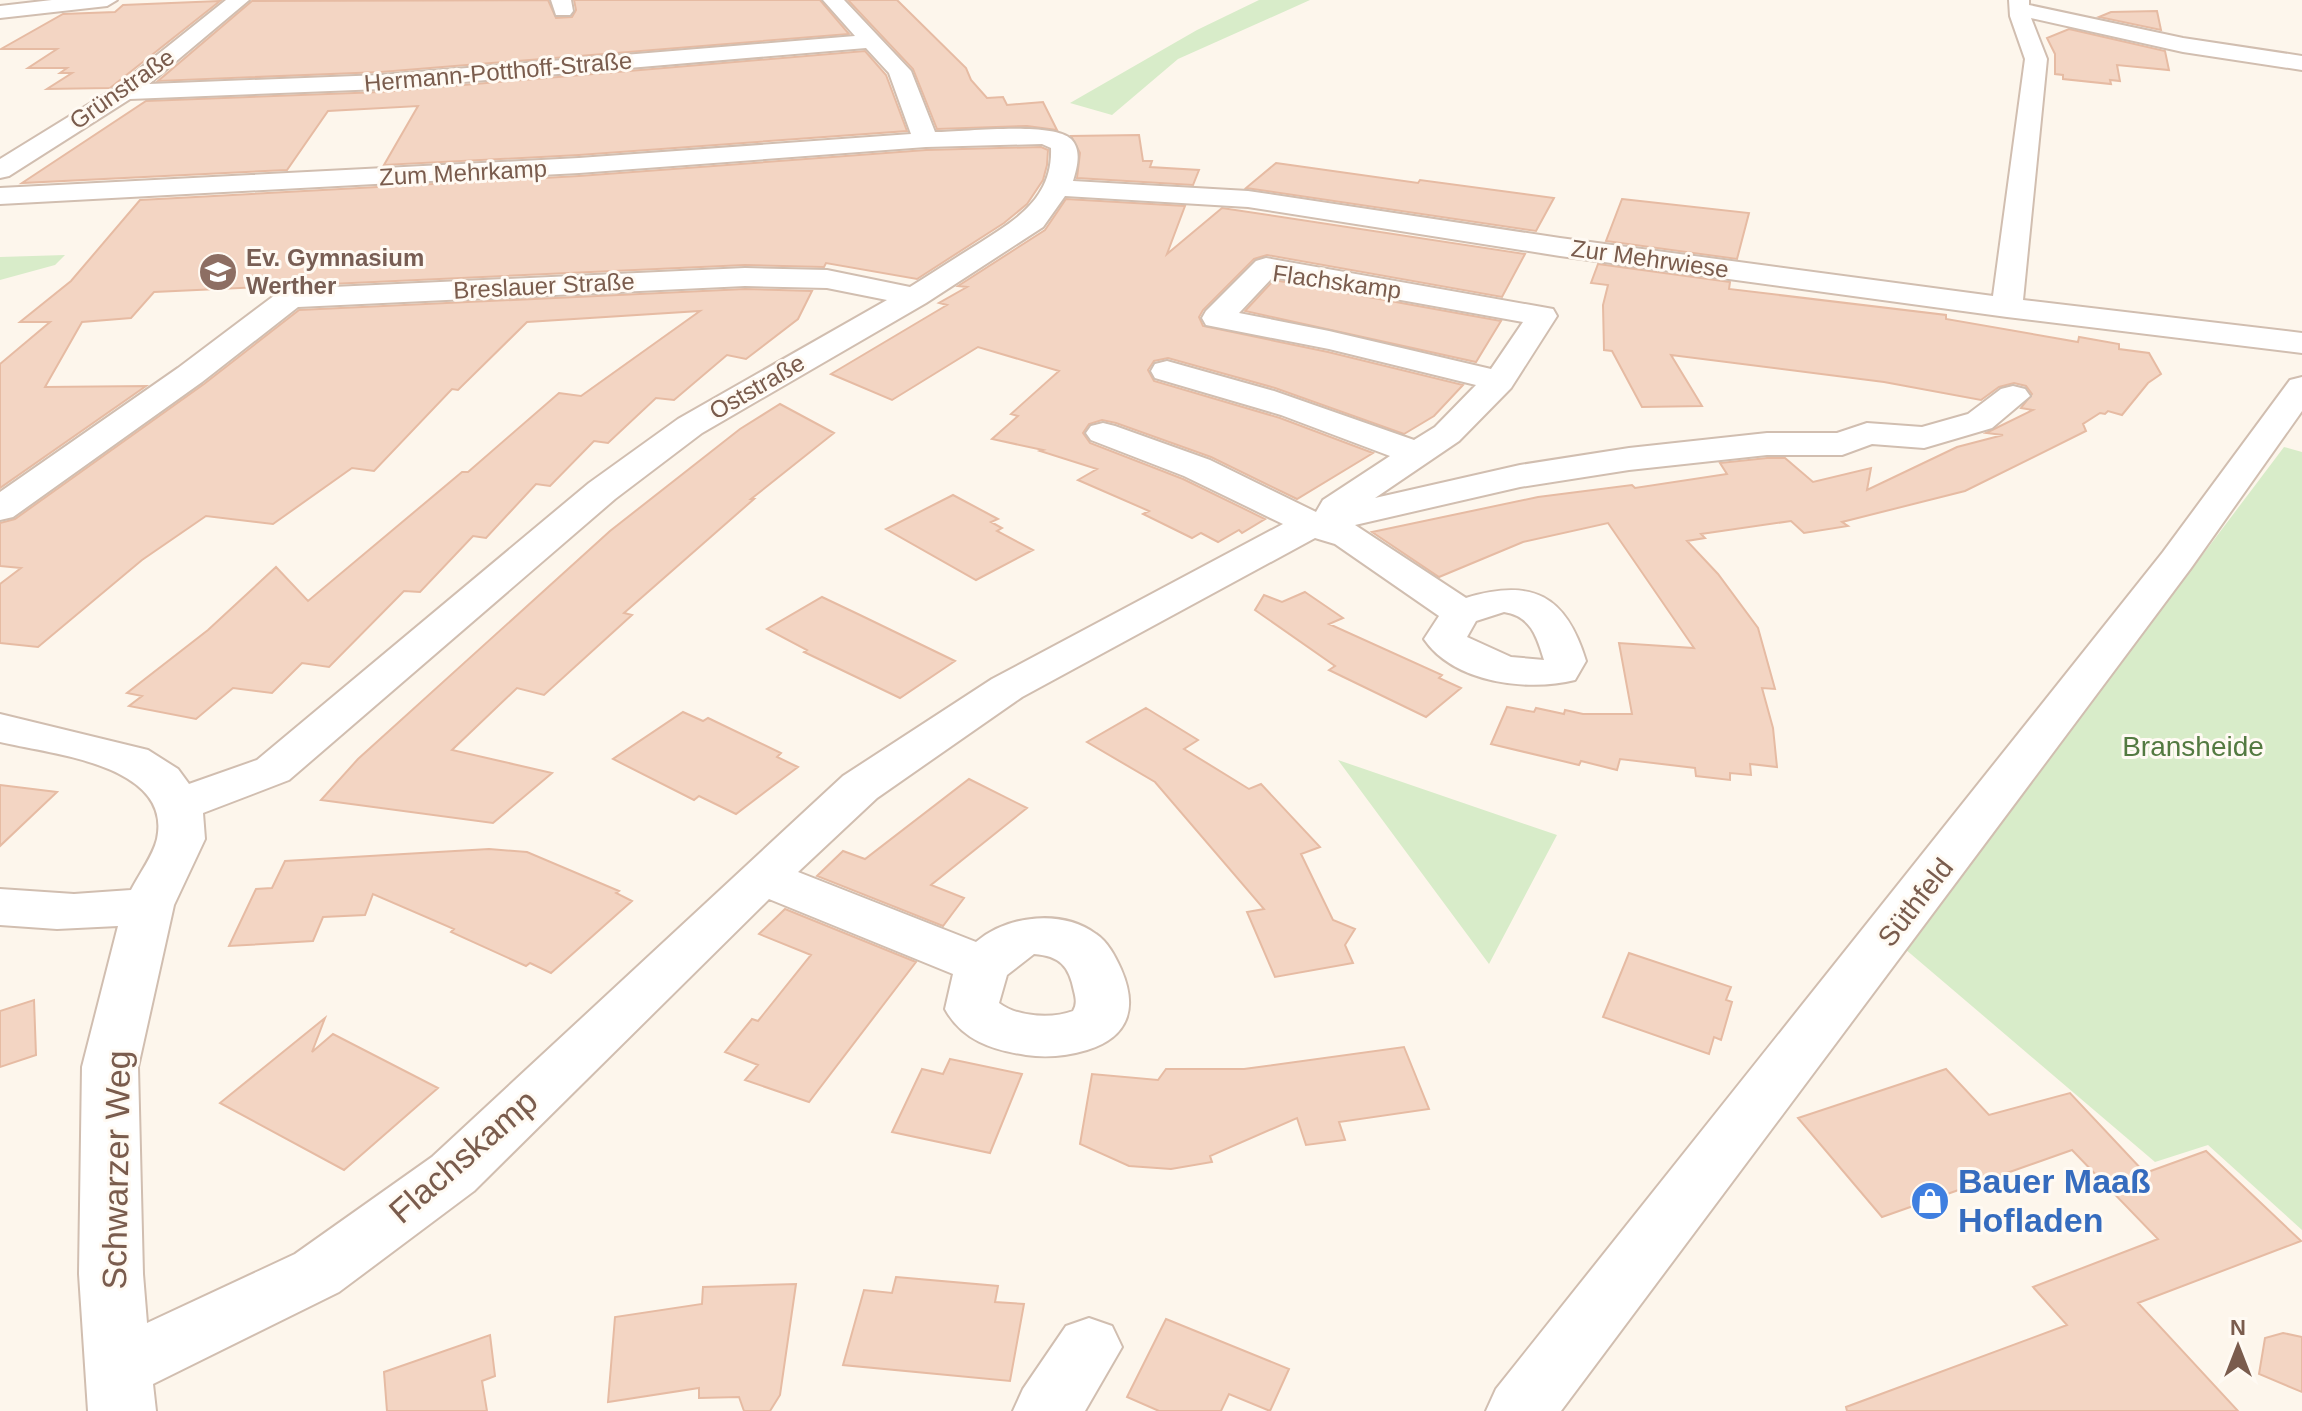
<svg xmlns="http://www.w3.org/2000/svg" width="2302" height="1411" font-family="Helvetica,sans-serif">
<rect width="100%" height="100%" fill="#fdf6ec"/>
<path fill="#d8ecc9" d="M1259 0H1310L1178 59 1112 115 1070 103 1197 30Z
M65 255 55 265 0 280V257Z
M2284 447 2302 452V1230L2208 1145 2155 1162 1905 949Z
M1338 760 1557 835 1489 964Z"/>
<path fill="#f3d5c3" stroke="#e6bba3" stroke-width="2" d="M548 0 556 18 572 17 576 10 574 0H820L849 34 381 72 158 81 252 1Z
M848 0H897L966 68 971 80 987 98 1003 97 1007 105 1043 102 1057 130 1027 126 937 129 913 69Z
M220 1 110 88 47 89 72 73H60L67 68H28L57 49H1L63 14 115 12 123 5Z
M2157 11 2161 30 2099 17 2111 12Z
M2069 29 2165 51 2169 70 2117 65 2120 81 2110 80 2111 84 2063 79V75L2055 74V54L2047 38Z
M865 51 886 75 907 131 579 155 384 165 418 106 328 111 287 170 22 183 146 101 381 92Z
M1139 135 1143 161H1152L1150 167 1199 170 1193 185 1077 178 1080 153 1071 136Z
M1041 147 1048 150 1047 165 1043 180 1027 204 1004 223 917 279 826 263 824 267 745 265 154 292 131 318 82 322 45 387 146 386 0 488V364L50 322H20L71 281 140 200 579 176 926 150Z
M1276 163 1418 183 1420 180 1554 198 1536 231 1246 188Z
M1066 199 1185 206 1167 254 1222 208 1525 254 1502 297 1267 255 1254 259 1203 310 1199 317 1203 326 1328 352 1463 385 1434 416 1404 434 1275 388 1168 358 1154 361 1148 370 1154 381 1280 418 1373 453 1297 499 1211 457 1116 423 1102 420 1089 424 1083 433 1090 443 1183 479 1265 519 1242 533 1239 530 1218 542 1201 533 1192 538 1143 514 1149 511 1078 480 1097 469 1040 451 1043 450 992 439 1018 416 1011 414 1059 371 978 347 892 400 831 374 947 305 939 303 967 287 958 286 1045 230Z
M1622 199 1749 213 1737 259 1606 241Z
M1598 264 1730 282 1729 289 1946 315V319L2078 342 2079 337 2119 344V349L2149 353 2161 374 2148 383 2122 415 2108 411 2105 414 2100 413 2083 424 2086 431 1965 491 1842 522 1848 526 1804 533 1791 521 1701 534 1705 538 1687 541 1718 574 1758 628 1775 689 1762 688 1773 728 1777 767 1750 764 1751 775 1730 773V780L1696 776 1695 768 1620 759 1617 770 1581 761 1579 765 1491 744 1507 707 1534 712 1536 708 1564 714 1565 710 1583 714H1632L1619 643 1694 648 1608 523 1523 542 1439 577 1372 532 1538 497 1632 485 1635 488 1727 474 1720 463 1767 458H1785L1813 482 1871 468 1867 490 1957 447 2003 435 1986 433 2033 410 2021 408 2032 394 2026 386 2014 383 1999 387 1981 400 1884 382 1671 355 1702 406 1642 407 1612 351 1604 350 1603 305 1608 285 1591 283Z
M1274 280 1501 321 1476 362 1245 311Z
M745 289 812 291 798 319 746 359 727 355 674 400 656 398 608 443 594 441 550 486 536 484 486 538 473 536 420 592 404 591 329 667 302 663 272 693 233 688 196 719 129 706 142 696 127 693 208 630 276 567 308 601 462 472H468L559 393 581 396 700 311 527 322 458 390 452 389 374 471 352 468 273 524 206 516 142 560 38 647 0 643V584L21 568 0 566V523L15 519 204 384 299 310Z
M780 404 834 433 751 499H754L624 613 632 615 544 695 517 688 452 750 552 773 493 823 321 800 358 759 610 531 740 429Z
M953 495 998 519 991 522 1002 528 997 531 1033 550 976 580 886 529Z
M1305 592 1343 618 1329 624 1442 675 1439 678 1461 688 1426 717 1329 670 1335 666 1255 610 1264 595 1282 602Z
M822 597 860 615 955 661 900 698 804 652 807 650 767 629Z
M1146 708 1198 740 1184 749 1249 789 1261 784 1320 847 1301 854 1333 920 1355 929 1345 945 1353 963 1275 977 1247 912 1264 909 1155 782 1087 742Z
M683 712 703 721 708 718 781 753 777 757 798 767 736 814 699 796 694 800 613 759Z
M969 779 1027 808 931 885 964 898 943 926 817 876 843 851 865 859Z
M0 785 57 792 0 846Z
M489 849 527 852 619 891 616 893 632 901 551 973 530 963 526 966 451 932 454 929 373 894 365 915 323 917 313 941 229 946 256 889 272 888 285 861Z
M785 909 916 962 809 1102 745 1080 758 1065 725 1052 752 1019 758 1021 811 955 759 934Z
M1629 953 1731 987 1726 1000 1732 1002 1721 1040 1714 1037 1709 1054 1603 1017Z
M34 1000 36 1055 0 1067V1011Z
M325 1018 312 1052 333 1034 438 1088 344 1170 220 1103Z
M1404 1047 1429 1109 1339 1122 1345 1140 1306 1145 1297 1118 1210 1156 1212 1162 1171 1169 1129 1166 1080 1144 1092 1074 1158 1080 1166 1069H1244Z
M950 1059 1022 1074 990 1153 892 1132 922 1069 943 1074Z
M1946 1069 1989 1115 2070 1093 2145 1173 2206 1151 2301 1241 2138 1303 2238 1411H1847L1846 1407 2067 1325 2033 1287 2158 1239 2072 1150 1882 1217 1798 1118Z
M896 1277 998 1286 995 1302 1024 1304 1010 1381 843 1365 864 1290 892 1293Z
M796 1284 780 1395 770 1411H744L739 1397 699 1398V1388L608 1402 615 1317 702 1304 703 1287Z
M1166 1319 1289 1369 1270 1411 1229 1394 1221 1411H1159L1127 1397Z
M2283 1333 2302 1337V1392L2259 1374 2265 1338Z
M490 1335 495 1376 482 1381 487 1411H387L384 1372Z"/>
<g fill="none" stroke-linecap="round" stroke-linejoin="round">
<g stroke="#d1beb0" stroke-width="4">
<path id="minor" d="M52 0H117L107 6 0 18V6Z
M226 0H249L149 84 381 75 855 36 823 0H844L911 71 935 132C963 132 1052 121 1071 139 1082 150 1077 168 1073 181L1248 191 1560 238 1993 296 2025 59 2010 16 2009 0H2029V5L2183 38 2302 56V70L2183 52 2031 18 2047 59 2023 300 2302 333V353L2007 317 1560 256 1248 207 1065 196 1043 227 926 303 702 433 615 499 289 780 203 813 205 839 174 905 138 1067 143 1274 147 1323 295 1254 432 1157 843 776 992 679 1283 524 1184 476 1091 440 1086 433 1091 426 1103 423 1115 426 1210 460 1316 512 1323 500 1390 456 1281 415 1155 378 1151 371 1155 364 1167 361 1274 391 1414 440 1435 427 1476 385 1329 349 1206 325 1202 318 1206 311 1256 261 1266 258 1542 307 1553 309 1557 316 1511 388 1459 441 1375 498 1520 465 1629 448 1767 433H1837L1867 423 1922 427 1968 414 2001 389 2013 386 2025 389 2030 396 1992 428 1924 448 1872 444 1842 455H1767L1629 470 1520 487 1355 525 1466 598C1532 578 1566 595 1586 661L1575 680C1528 692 1454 683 1424 639L1439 616 1335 544 1315 538 1022 697 877 798 798 872 976 942C1008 915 1062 909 1096 934 1108 942 1115 956 1121 969 1138 1008 1129 1037 1087 1050 1067 1056 1047 1058 1026 1055 992 1050 962 1040 945 1009L953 974 769 899 474 1191 339 1292 153 1384 156 1411H88L79 1274 82 1067 118 926 57 929 0 925V889L74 894 131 890C139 874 153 856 157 839 173 764 50 754 0 742V714L148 750 178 769 189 784 257 760 589 483 678 419 887 300 827 288 745 286 298 307 202 382 13 517 0 520V492L178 368 279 292 290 289 745 268 827 270 910 287C933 273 955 258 978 244 1016 220 1053 198 1051 148L1042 144 926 147 579 173 0 204V188L579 158 911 134 889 73 866 48 381 89 130 99 9 176 0 178V159L117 87ZM1273 277 1523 322 1491 369 1329 331 1239 313ZM1504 612C1531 616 1537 637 1544 660L1511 657 1467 637 1476 621ZM1034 954C1060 956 1069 966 1074 991 1076 999 1077 1004 1073 1011 1052 1019 1017 1017 999 1003L1007 975Z
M551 0H571L573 11 570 15H556Z
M2302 377V411L2191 568 1561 1411H1486L1496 1389 2163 552 2290 380Z
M1089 1318 1112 1326 1122 1347 1085 1411H1013L1023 1389 1066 1326Z"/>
</g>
<use href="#minor" fill="#fff" fill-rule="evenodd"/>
</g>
<defs>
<g id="school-disc" transform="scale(2)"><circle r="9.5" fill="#8d6e63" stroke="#fffaf3"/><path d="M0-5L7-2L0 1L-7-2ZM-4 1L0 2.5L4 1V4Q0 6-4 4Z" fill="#fff"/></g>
<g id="shop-disc" transform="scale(2)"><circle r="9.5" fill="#3f7fe0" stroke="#fffaf3"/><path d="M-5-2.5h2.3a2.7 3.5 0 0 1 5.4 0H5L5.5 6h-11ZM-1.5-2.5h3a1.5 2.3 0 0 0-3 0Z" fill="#fff"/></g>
</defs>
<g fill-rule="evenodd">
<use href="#school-disc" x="218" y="272"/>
<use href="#shop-disc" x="1930" y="1201"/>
</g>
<g text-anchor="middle" stroke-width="6" stroke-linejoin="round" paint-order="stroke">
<g font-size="24" fill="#7a5c4d" stroke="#fffaf3">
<text transform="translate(498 72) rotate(-5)" y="8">Hermann-Potthoff-Straße</text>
<text transform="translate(122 89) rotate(-35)" y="8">Grünstraße</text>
<text transform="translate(463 173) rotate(-3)" y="8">Zum Mehrkamp</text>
<text transform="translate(1650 259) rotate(8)" y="8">Zur Mehrwiese</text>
<text transform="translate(1337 282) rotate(8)" y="8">Flachskamp</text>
<text transform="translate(544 286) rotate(-3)" y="8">Breslauer Straße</text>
<text transform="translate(757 387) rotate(-30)" y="8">Oststraße</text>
</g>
<g font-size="24" font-weight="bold" fill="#785e54" stroke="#fffaf3" text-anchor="start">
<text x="246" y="266">Ev. Gymnasium<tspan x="246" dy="28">Werther</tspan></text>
</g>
<g font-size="28" fill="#537a41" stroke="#fffaf3">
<text x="2193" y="756">Bransheide</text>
</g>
<g font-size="28" fill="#7a5c4d" stroke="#fffaf3">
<text transform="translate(1915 902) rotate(-52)" y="10">Süthfeld</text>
</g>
<g font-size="34" fill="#7a5c4d" stroke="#fffaf3">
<text transform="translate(463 1156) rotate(-41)" y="12">Flachskamp</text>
<text transform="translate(116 1170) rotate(-89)" y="12">Schwarzer Weg</text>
</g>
<g font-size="34" font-weight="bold" fill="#366cbe" stroke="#fffaf3" text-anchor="start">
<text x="1958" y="1193">Bauer Maaß<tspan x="1958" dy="39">Hofladen</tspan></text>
</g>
</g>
<g transform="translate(2238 1347)" stroke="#fffaf3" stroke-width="6" paint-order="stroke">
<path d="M0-6L14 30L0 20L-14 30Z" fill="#7a5c4d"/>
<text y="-12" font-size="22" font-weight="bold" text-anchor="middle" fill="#7a5c4d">N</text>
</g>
</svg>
